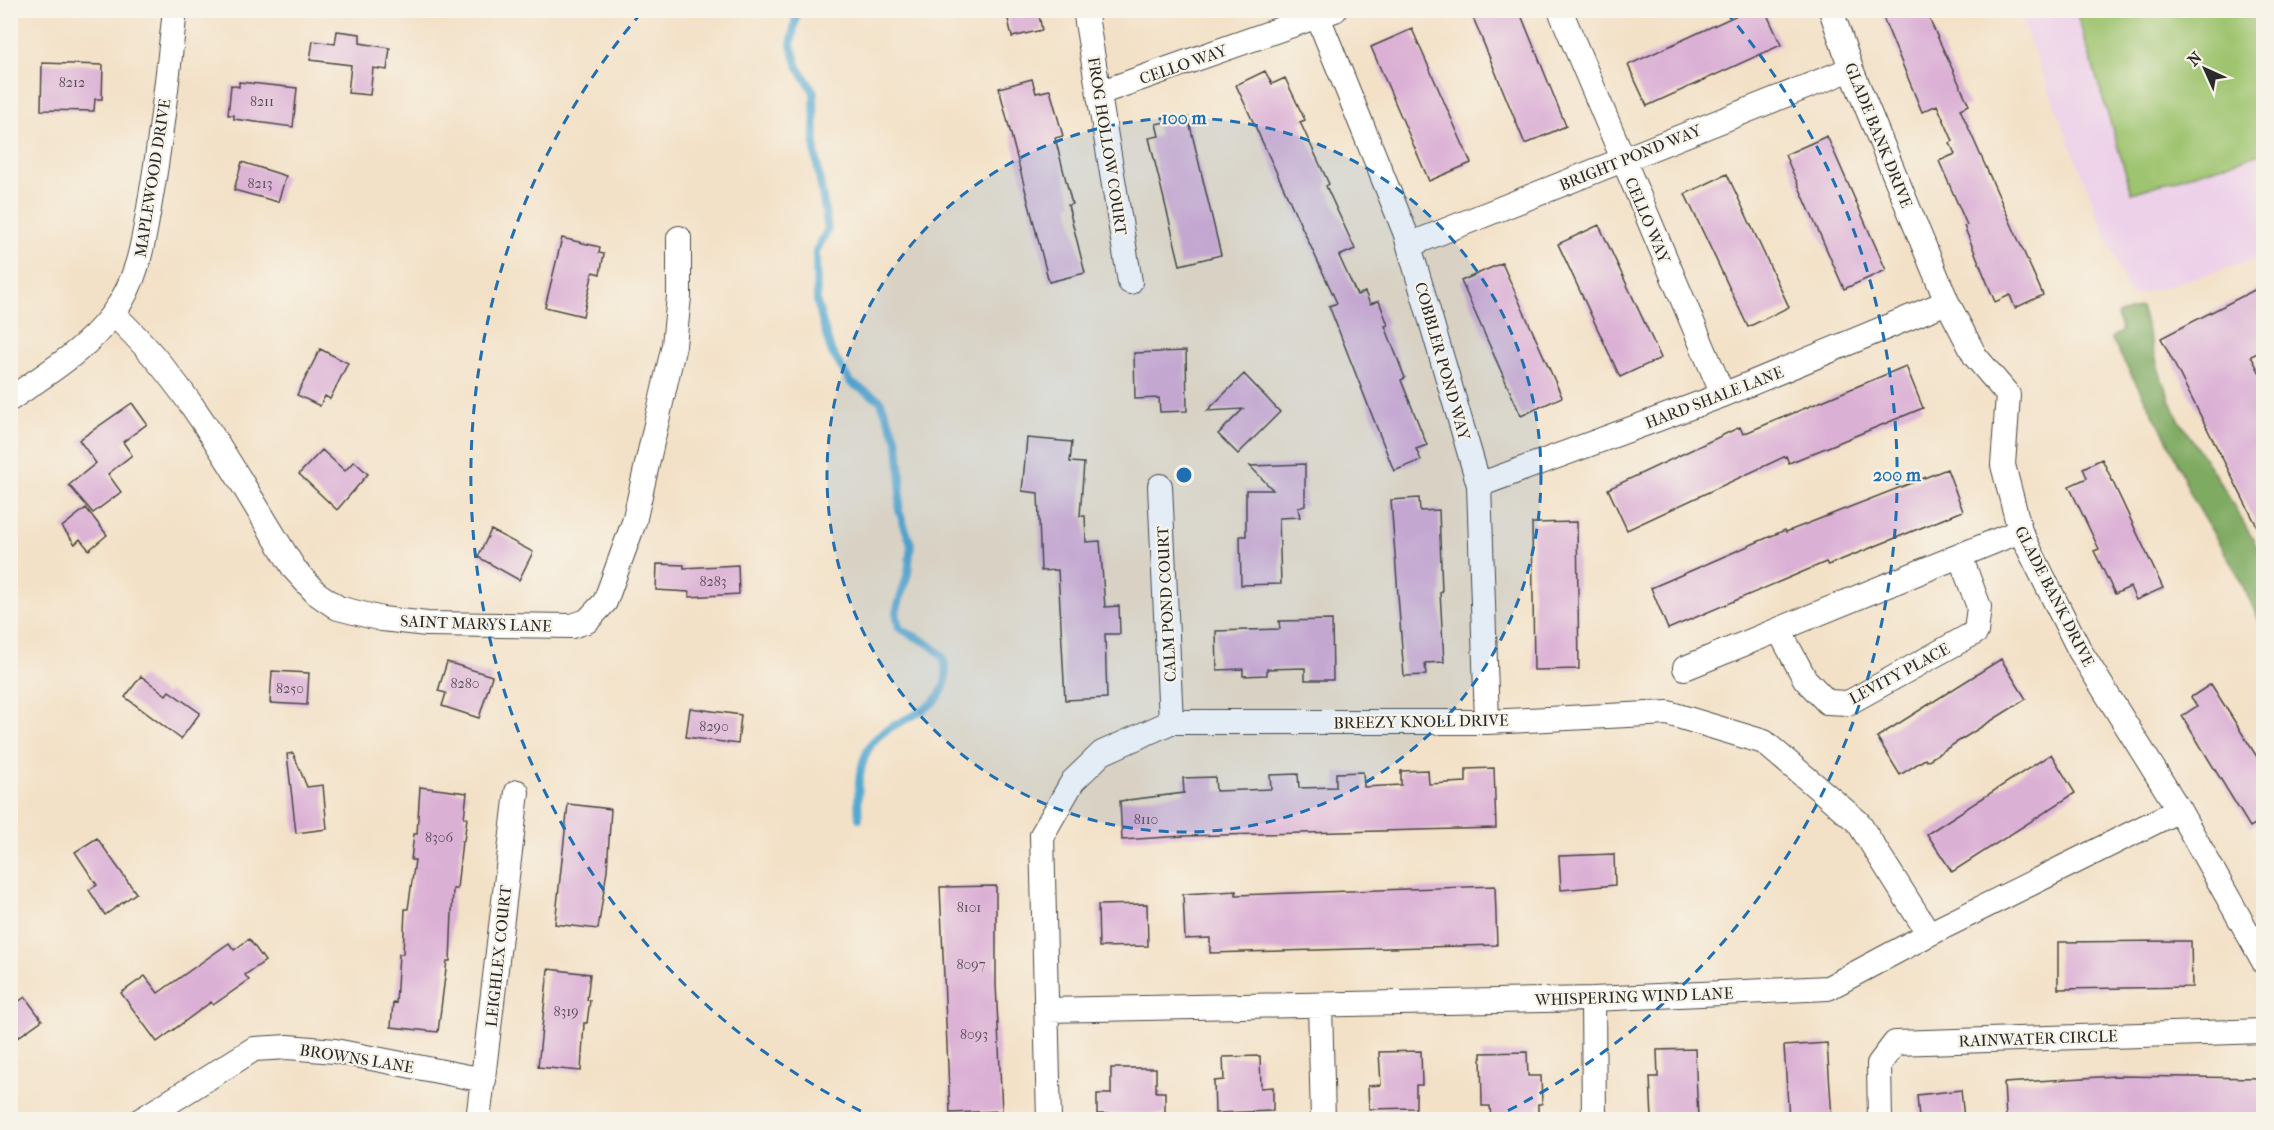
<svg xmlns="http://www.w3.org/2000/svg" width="2274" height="1130" font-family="'IM FELL French Canon',serif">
<rect width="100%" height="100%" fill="#f7f3e8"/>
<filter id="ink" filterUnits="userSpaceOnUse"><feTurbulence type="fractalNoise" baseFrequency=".0167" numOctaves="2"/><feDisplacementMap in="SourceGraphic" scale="12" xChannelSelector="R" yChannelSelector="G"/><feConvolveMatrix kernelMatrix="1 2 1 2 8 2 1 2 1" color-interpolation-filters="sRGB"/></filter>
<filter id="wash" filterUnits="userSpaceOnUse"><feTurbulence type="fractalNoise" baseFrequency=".008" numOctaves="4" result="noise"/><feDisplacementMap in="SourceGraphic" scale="24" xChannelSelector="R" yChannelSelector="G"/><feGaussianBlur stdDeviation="1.35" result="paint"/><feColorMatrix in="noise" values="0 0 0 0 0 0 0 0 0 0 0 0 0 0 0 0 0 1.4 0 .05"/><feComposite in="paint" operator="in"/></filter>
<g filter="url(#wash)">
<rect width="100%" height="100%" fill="#f3e1c7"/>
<path fill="#edd1e9" d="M2018 11H2263V257L2130 297Z"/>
<path fill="#9fc46f" stroke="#65784d" stroke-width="1.5" d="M2076 11H2263V153L2132 193Z"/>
<path fill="#7faa62" stroke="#556a46" stroke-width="1.5" d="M2141 307 2162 380 2178 418 2223 487 2263 557V628L2235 570 2192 497 2168 441 2111 338 2122 331 2117 315Z"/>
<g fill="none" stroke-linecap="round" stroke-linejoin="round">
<path stroke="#54a9d0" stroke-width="8" d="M797 10 791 45 798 67 814 92 815 151 828 229 816 251 817 302 831 351 851 383 880 400 898 442 901 480 899 511 911 544 908 573 896 612 899 628C913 637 930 641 941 655 945 659 945 667 946 672 948 714 893 716 873 742 857 763 857 794 859 818"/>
</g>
<g id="blocks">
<path fill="#dbb0d5" d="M1006 10H1038L1042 30 1012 37Z
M1470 10H1519L1566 126 1525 144Z
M1748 10H1765L1781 45 1647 106 1628 65Z
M1880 10H1925L1969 105 1960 109 2043 295 2015 308 2010 295 1995 302 1964 226 1967 225 1939 161 1955 154 1950 143 1953 141 1937 105 1922 112Z
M1412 29 1471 163 1429 181 1371 47Z
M337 31 360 34V43L390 48 387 70 373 68 370 95 348 93 351 65 310 60 313 41 335 44Z
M42 63 103 65 102 99H95L94 111 41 110Z
M1265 71 1272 84 1285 78 1305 120 1300 122 1329 184 1326 186 1355 249 1339 256 1357 295 1365 292 1370 304 1379 301 1388 325 1385 326 1405 378 1401 380 1427 445 1416 449 1421 460 1394 471 1329 306 1337 303 1236 85Z
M1032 79 1036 93 1050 90 1063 136 1055 138 1072 204 1068 205 1085 273 1049 282 999 88Z
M239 82 297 88 293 127 234 119V115H228L231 85 239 87Z
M1188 117 1221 255 1180 265 1149 138 1159 136 1156 124Z
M1827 136 1886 270 1844 289 1785 155Z
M242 162 286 176 278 202 234 190Z
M1727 174 1789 307 1748 327 1685 194Z
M1599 225 1661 358 1620 377 1558 244Z
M562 238 600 247 599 253 604 254 600 274 593 272 583 316 545 307Z
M1502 263 1562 397 1521 416 1461 281Z
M2264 285V350L2251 356 2264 381V540L2161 338Z
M320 349 348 363 330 399 325 396 320 406 297 395Z
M1186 351 1187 411 1160 412 1159 398 1135 399 1134 353Z
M1906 366 1923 408 1789 463 1786 456 1627 530 1608 489 1740 427 1743 434Z
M1244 374 1280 412 1238 454 1218 434 1243 409 1207 411Z
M132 403 147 424 123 442 132 455 108 474 121 492 93 513 69 485 96 463 79 440Z
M1027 438 1072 442 1070 462 1084 463 1080 516H1085L1086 542 1100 541 1105 607 1119 606 1120 634H1105L1107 698 1065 700 1058 570 1041 571 1038 493 1022 491Z
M322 450 345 471 354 461 368 474 337 510 299 474Z
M2102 459 2163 588 2136 600 2130 587 2115 594 2094 551 2099 549 2069 486 2087 478 2083 468Z
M1305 464V506L1298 508 1300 517 1279 518 1281 584 1241 585 1240 536H1246V490H1273L1250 466Z
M1947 469 1963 511 1828 565 1826 562 1668 629 1651 588 1785 530 1786 532Z
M1419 498 1420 511 1439 510 1442 592H1440L1444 662 1425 663 1426 675 1404 676 1391 500Z
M86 508 107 535 89 550 80 539 75 544 62 527Z
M1577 522 1579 669 1534 670 1532 523Z
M491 530 533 552 519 580 478 557Z
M657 564 684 565V568L738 565 739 594 689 597V592L656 590Z
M1332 620 1333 680H1305V668L1267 669V675L1243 676V669L1217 670 1216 631 1280 629 1279 621Z
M2001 659 2026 699 1927 761 1925 759 1900 775 1877 737Z
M447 662 492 676 479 718 442 706 446 693 438 691Z
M272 671 309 673 307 705 270 703Z
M141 676 166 695 169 691 200 713 181 739 125 697Z
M2211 684 2264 768V819L2250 827 2182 716 2197 706 2191 697Z
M690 708 741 715 738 744 686 737Z
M293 753 307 787 323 785 327 829 296 833 287 754Z
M2051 754 2075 793 1952 872 1927 834Z
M1494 768 1496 828 1184 836 1122 840 1120 801 1184 793 1183 778 1215 777 1216 791 1271 789 1270 775 1298 774 1299 788 1336 787V773L1363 772 1364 787 1401 785V771L1428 770 1429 784 1466 782V769Z
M420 787 467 793 464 818H467L464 841H462L457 889H453L450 961H447L438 1032 391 1027 393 1002 396 1003 399 954H403L405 909H408L415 860H411L414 834H417Z
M568 804 611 809 607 870 598 929 555 924Z
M97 838 136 893 105 915 89 890 97 885 75 852Z
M1614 854 1615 885 1561 890 1559 856Z
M996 886V984L1002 1111 950 1113 940 887Z
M1495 886 1497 945 1210 953V938L1185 939 1183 894 1236 891V895Z
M1147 904 1148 946 1099 947 1098 905Z
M249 939 265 961 245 975 249 980 213 1005 211 1002 157 1042 121 993 145 976 158 993 229 943 234 950Z
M2177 941H2191L2192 987 2058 989V942Z
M548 969 590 974 587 1000H590L587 1023H584L581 1071 538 1067Z
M25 997 42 1020 10 1043V1008Z
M1827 1043 1832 1119H1789L1784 1046Z
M1695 1049 1698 1119H1652L1650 1077H1658L1657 1050Z
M1421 1051 1422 1085H1416V1108L1369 1109 1368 1086 1381 1085 1379 1052Z
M1527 1052 1528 1076H1541L1542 1104H1538V1119H1491L1490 1106H1482L1481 1053Z
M1260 1056 1261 1088 1273 1087V1111L1215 1113 1214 1081 1224 1080 1223 1057Z
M1111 1068H1156V1092H1165V1114H1097V1094H1111Z
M2115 1076 2262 1078 2261 1119H2006L2004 1083Z
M1961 1090 1964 1119H1919L1917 1095Z"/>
</g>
</g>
<g filter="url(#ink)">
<use href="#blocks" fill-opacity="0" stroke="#494642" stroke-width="1.5"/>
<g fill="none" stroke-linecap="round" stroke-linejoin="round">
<g stroke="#494642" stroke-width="26">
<path id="street" d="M1085 10 1130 282
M1560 10 1723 395
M1831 10 1851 69 1947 302 1975 356 2008 395 2003 465 2020 531 2080 651 2179 810 2264 962
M1318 17 1405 232 1479 485 1487 722
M1099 93 1335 10
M1409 245 1851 69
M113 314C190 384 240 483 295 570L316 593 338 608 382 619 427 624 572 626 587 621 605 602 634 522 674 345 679 297V238
M10 399C45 375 86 350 112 315 139 280 144 238 151 196 162 134 168 73 175 10
M1479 485 1723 395 1947 302
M1160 486 1171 722
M1779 630 1805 679 1827 702 1848 703 1976 632 1979 607 1960 556
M1685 668 2020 531
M1593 999 1594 1120
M1320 1005 1323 1120
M1046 1010 1593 999 1828 988 1929 934 2179 810
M141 1120 254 1049 288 1047 335 1051 484 1080
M478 1120 517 792
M1049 1120 1042 835 1073 781 1102 753 1171 722H1487L1668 713 1764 742 1858 822 1929 934
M1880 1120 1879 1064 1895 1043 2264 1031"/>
</g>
<use href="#street" stroke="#fff" stroke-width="24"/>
</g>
</g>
<circle cx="1184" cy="475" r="357" fill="#1f6fb2" fill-opacity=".12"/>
<g fill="none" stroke="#1f6fb2" stroke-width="3" stroke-dasharray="10 8">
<circle cx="1184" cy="475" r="357"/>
<path d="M877 1119A713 713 0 0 1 642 12M1726 12A713 713 0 0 1 1491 1119"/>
</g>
<g text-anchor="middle" stroke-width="4.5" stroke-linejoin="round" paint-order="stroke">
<g font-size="14" fill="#574c56">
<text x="72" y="87">8212</text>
<text x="262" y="106">8211</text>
<text x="260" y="188">8213</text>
<text x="713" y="586">8283</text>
<text x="465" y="688">8280</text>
<text x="290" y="693">8250</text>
<text x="714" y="731">8290</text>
<text x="1146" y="824">8110</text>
<text x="439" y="842">8306</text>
<text x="969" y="912">8101</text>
<text x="971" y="969">8097</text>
<text x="566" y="1016">8319</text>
<text x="974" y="1039">8093</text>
</g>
<g font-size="16" fill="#2b2b2b" stroke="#f7f3e8">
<text transform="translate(1183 64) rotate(-19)" y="6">CELLO WAY</text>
<text transform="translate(1879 135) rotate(68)" y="6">GLADE BANK DRIVE</text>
<text transform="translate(1108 146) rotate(81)" y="6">FROG HOLLOW COURT</text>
<text transform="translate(1630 157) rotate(-22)" y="6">BRIGHT POND WAY</text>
<text transform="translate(152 178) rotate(-81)" y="6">MAPLEWOOD DRIVE</text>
<text transform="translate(1648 220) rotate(67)" y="6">CELLO WAY</text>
<text transform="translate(1443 361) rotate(74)" y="6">COBBLER POND WAY</text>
<text transform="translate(1714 397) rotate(-21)" y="6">HARD SHALE LANE</text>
<text transform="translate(2055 596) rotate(63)" y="6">GLADE BANK DRIVE</text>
<text transform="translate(1166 604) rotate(-93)" y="6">CALM POND COURT</text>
<text transform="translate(476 623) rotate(2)" y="6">SAINT MARYS LANE</text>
<text transform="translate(1899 673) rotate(-28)" y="6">LEVITY PLACE</text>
<text transform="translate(1421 721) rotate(-1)" y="6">BREEZY KNOLL DRIVE</text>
<text transform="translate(498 956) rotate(-84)" y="6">LEIGHLEX COURT</text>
<text transform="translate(1634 996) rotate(-2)" y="6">WHISPERING WIND LANE</text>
<text transform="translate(2038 1038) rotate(-2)" y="6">RAINWATER CIRCLE</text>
<text transform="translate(357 1058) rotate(9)" y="6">BROWNS LANE</text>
</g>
</g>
<circle cx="1184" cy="475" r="9" fill="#1f6fb2" stroke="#f7f3e8" stroke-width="3"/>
<g font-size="18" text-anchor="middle" font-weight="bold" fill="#1f6fb2" stroke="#f7f3e8" stroke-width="4.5" stroke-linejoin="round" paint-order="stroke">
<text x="1184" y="124">100 m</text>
<text x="1897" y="481">200 m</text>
</g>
<rect width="2274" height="1130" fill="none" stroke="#f7f3e8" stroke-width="36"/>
<g transform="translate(2205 69) rotate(315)" stroke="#f7f3e8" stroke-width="4.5" paint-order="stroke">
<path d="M0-4.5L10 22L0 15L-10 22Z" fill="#2b2b2b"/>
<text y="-9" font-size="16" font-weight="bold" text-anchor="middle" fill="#2b2b2b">N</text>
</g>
</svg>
